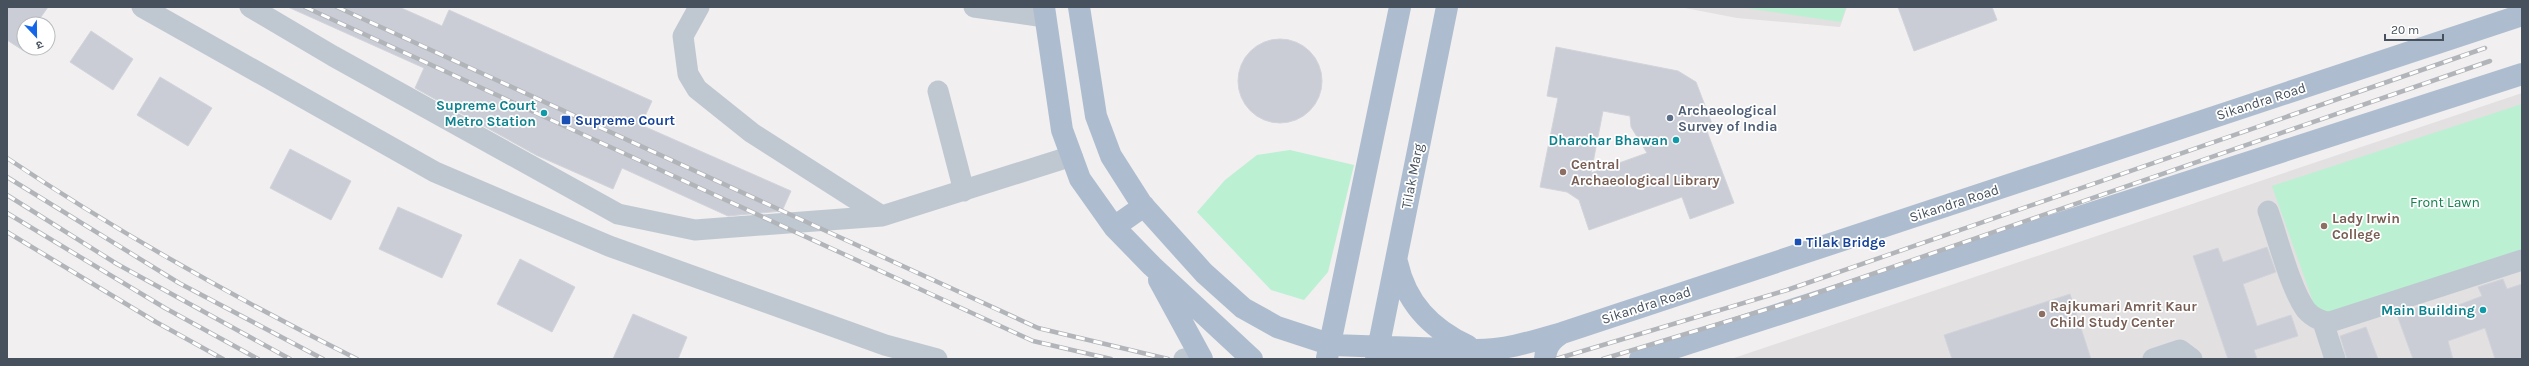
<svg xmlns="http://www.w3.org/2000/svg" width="2529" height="366" font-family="Karla,'Noto Sans Devanagari',sans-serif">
<rect width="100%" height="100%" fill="#f1efef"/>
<path fill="#e2e0e1" d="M1680 7H1847L1840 27 1737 18Z
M2522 93V359H1731Z"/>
<path fill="#bbf0d2" d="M1740 7H1846L1841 22Z
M2522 104V250L2325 314 2316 310 2272 186Z
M1290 150 1354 165 1328 272 1304 300 1271 290 1197 212 1225 180 1257 155Z"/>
<path fill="#cacdd5" stroke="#d2d4db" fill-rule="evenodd" d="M7 7H48L36 24H24V51L7 40Z
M288 7H399L442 26 449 10 652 101 641 125 791 191 782 211 728 216 622 168 613 189 536 155 415 88 424 68Z
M1898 7H1992L1997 20 1914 51Z
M91 31 133 59 113 90 70 62Z
M1238 81a42 42 0 1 1 84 0a42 42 0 1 1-84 0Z
M1556 47 1678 71 1696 82 1712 124 1705 126 1734 203 1690 219 1682 197 1589 230 1579 200 1567 192 1540 187 1558 98 1547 96ZM1603 111 1630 116 1631 127 1647 153 1591 173Z
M160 77 212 108 188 146 137 115Z
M290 149 351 181 331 220 270 188Z
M398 207 462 235 442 278 379 249Z
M2267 247 2276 272 2243 284 2257 326 2291 315 2298 336 2254 350 2257 359H2228L2193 256 2218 248 2223 262Z
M520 259 575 287 552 332 497 304Z
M2503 279 2507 289 2522 284V359H2495L2485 328 2448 341 2453 359H2413L2397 315 2422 306 2427 317 2482 296 2478 287Z
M2070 294 2091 359H1952L1944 335Z
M633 314 687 337 678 359H613Z
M2366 327 2378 359H2347L2340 336Z"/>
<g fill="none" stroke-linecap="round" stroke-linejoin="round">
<path stroke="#bfc8d1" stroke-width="21" d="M142 7 435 172 609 246 885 345 937 359
M250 7 333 56 618 214 695 230 882 216 1072 156
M699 7 683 36 688 74 697 89 752 133 882 216
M974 7 1045 17
M938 91 964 191
M2268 211C2278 238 2290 288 2306 310 2312 317 2322 322 2330 322L2522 260
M2323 322 2335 359
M1184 359 1201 357
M2153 359 2180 350 2192 359"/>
<path stroke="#adbdcf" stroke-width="22" d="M1044 7 1062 130 1080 179 1114 227 1152 266 1252 359
M1079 7 1096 116 1111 156 1141 203 1204 273 1243 308 1277 327 1332 345 1476 350C1506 350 1534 341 1562 333L2522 15
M1114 227 1144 206
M1397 262C1406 303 1431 329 1468 346
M1159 280 1202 359
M1327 358 1400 7
M1376 359 1447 7
M1545 359C1546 346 1551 340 1562 333
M1640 359 2522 74"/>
<g stroke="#b1b4b9" stroke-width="4.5">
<path id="rail" d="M305 7 1033 341 1111 359
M337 7 1038 328 1168 359
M7 158C119 233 237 299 357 359
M7 177 179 283 323 359
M7 195 117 264 290 359
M7 213 165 308 258 359
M7 232 156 322 223 359
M1556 359 1787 290 2485 48
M1603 359 1791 302 2490 61"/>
</g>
<use href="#rail" stroke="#fff" stroke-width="3" stroke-dasharray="9" stroke-linecap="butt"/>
</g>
<g fill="#0f9aa8" stroke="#fff" stroke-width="1.5">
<circle cx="544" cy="113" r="4"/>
<circle cx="1676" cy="140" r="4"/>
<circle cx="2483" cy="310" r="4"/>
</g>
<circle fill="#5c6f8a" stroke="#fff" stroke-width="1.5" cx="1670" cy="118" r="4"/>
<g fill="#1a4fb4" stroke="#fff" stroke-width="1.5">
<rect x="561" y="115" width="10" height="10" rx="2"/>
<rect x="1794" y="238" width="8" height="8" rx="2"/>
</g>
<g fill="#8d6e63" stroke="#fff" stroke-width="1.5">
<circle cx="1563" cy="172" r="4"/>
<circle cx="2324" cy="226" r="4"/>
<circle cx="2042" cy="314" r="4"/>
</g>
<g text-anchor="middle" stroke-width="3.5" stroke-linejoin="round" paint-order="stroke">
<g font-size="14" fill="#46515d" stroke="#fff">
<text transform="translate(2261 101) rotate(-18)" y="5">Sikandra Road</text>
<text transform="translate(1412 176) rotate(-79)" y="5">Tilak Marg</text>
<text transform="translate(1954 203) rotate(-18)" y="5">Sikandra Road</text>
<text transform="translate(1646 305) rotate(-18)" y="5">Sikandra Road</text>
</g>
<g font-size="14" font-weight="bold" fill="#0d838f" stroke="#fff" text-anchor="end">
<text x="536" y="110">Supreme Court<tspan x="536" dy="16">Metro Station</tspan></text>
<text x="1668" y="145">Dharohar Bhawan</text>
<text x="2475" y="315">Main Building</text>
</g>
<g font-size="14" font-weight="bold" fill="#4e5e75" stroke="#fff" text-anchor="start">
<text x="1678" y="115">Archaeological<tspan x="1678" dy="16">Survey of India</tspan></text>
</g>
<g font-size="14" font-weight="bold" fill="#164399" stroke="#fff" text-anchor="start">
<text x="575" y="125">Supreme Court</text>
<text x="1806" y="247">Tilak Bridge</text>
</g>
<g font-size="14" font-weight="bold" fill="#785e54" stroke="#fff" text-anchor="start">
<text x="1571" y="169">Central<tspan x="1571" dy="16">Archaeological Library</tspan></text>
<text x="2332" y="223">Lady Irwin<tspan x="2332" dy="16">College</tspan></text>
<text x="2050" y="311">Rajkumari Amrit Kaur<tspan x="2050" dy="16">Child Study Center</tspan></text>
</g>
<g font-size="14" fill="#14814f" stroke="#fff">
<text x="2445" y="207">Front Lawn</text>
</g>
</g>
<rect width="2529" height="366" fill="none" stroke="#46515d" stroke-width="16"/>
<g transform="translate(36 36) rotate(158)"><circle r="19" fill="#ffffff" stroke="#b5b9be"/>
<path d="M0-3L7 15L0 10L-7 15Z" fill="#1366e7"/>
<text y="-6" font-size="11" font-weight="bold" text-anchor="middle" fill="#46515d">उ</text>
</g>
<path d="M2385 34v6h58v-6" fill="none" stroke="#46515d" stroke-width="2"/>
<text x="2391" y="34" font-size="12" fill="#46515d" stroke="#ffffff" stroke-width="3" paint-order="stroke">20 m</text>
</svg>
